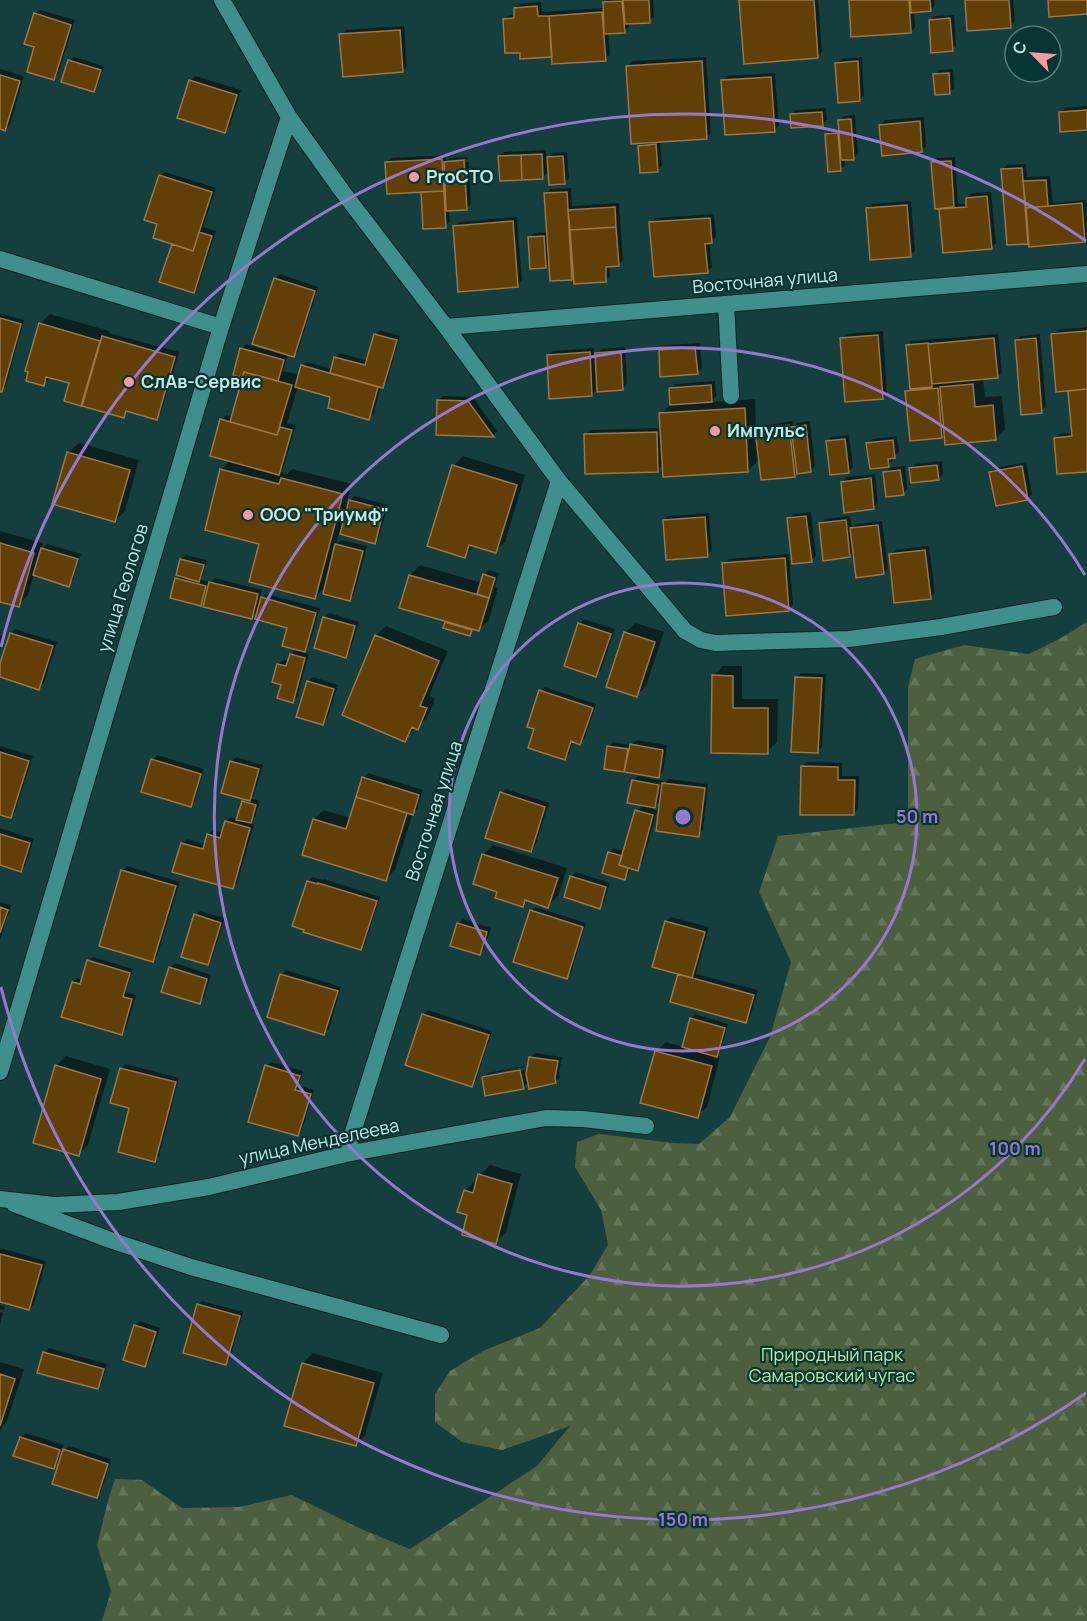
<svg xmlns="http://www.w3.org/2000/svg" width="1087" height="1621" font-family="Manrope,sans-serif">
<defs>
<pattern id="forest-firs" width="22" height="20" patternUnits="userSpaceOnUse" patternTransform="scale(1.5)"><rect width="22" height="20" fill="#4c5f3e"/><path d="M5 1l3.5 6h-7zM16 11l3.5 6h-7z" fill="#64765a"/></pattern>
</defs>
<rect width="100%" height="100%" fill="#153f3e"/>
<path fill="url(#forest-firs)" d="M1087 622V1621H102L111 1591 97 1545 109 1497 115 1479 142 1480 182 1508 239 1507 292 1495 361 1529 410 1549 537 1466 570 1426 502 1450 462 1442 435 1422V1394L450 1371 485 1350 540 1328 589 1276 608 1245 601 1210 575 1167 577 1142 599 1134 673 1143 699 1144 730 1117 770 1037 791 962 759 892 778 836 908 822V687L915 659 964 645 1029 654 1061 638Z"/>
<path fill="#0007" d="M607 0H653L654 17 649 21 628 23 629 27 624 31 608 32 610 55 605 59 553 55 521 51 504 19 509 15 515 14V8L520 4 541 2 542 12 604 8V3Z
M741 0H818L822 52 817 56Z
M850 0H934L935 5 930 10 914 11 915 27 911 32Z
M967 0H1013L1015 21 1010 26Z
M40 10 75 20 58 74 54 79 36 46 35 14Z
M954 15 956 45 952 50 930 20 935 16Z
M404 26 407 66 403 71 341 35 346 30Z
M74 57 104 66 98 85 94 90 69 61Z
M706 57 711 133 707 137 660 140 662 166 657 170 639 146 644 141 628 66 632 61Z
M862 57 864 95 860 100 837 63 842 59Z
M0 69 24 76 10 125 5 129 0 128Z
M953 69 954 88 949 92 935 75 939 70Z
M775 73 779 126 774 130 723 81 727 76Z
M195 76 241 90 230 126 225 131 190 81Z
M1087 106V128L1060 113 1065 108Z
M826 108 827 120 822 125 792 115 796 110Z
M855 115 858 154 854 158 844 159 845 165 840 170 827 134 832 130 840 129V121L844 116Z
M924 117 926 146 922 151 881 125 885 120Z
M546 150 547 160 553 153 567 152 569 178 564 183 550 170 543 177 500 156 504 152Z
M446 155V162L450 158 468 157V159L448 160V163L469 162 471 204 466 209 449 210 450 222 445 226 423 191 387 163 391 158Z
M955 157 958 204H968L967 198 972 193 991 192 996 243 991 247 944 252 941 207 932 163 937 158Z
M1026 164 1027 177 1050 176 1053 203 1086 200 1087 239 1085 241 1009 244 1002 170 1007 165Z
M165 172 216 188 203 227 216 231 198 287 193 292 174 243 159 223 160 176Z
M571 188 572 206 619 203 623 260 618 265 610 266V276L606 281 575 278 552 280 550 261 545 266 530 238 534 233 548 232 546 194 550 189Z
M911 201 915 251 910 255 867 208 872 204Z
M714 214 716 237 709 242 712 267 707 271 651 223 655 218Z
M517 217 522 281 518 285 455 226 460 222Z
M280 274 318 287 298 351 293 356 288 354 283 371 300 375 303 366 307 362 332 369 336 357 340 353 368 361 376 335 380 330 400 336 387 382 383 386H381L374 413 369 418 332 396 298 387 287 423 296 425 283 469 280 472 287 474 292 469 352 484 346 504 355 496 388 505 379 537 375 542 339 533 336 545 341 540 367 546 354 595 350 599 326 586 315 598 261 543 222 469 231 460 222 420 226 415 232 417 245 373 241 376 242 349 246 344 266 350 275 279Z
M0 313 24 320 6 386 1 391 0 390Z
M50 314 109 331V333L179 352 161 413 157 418 129 410 124 416 86 399 81 404 71 382 51 377 44 384 40 324Z
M1087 327V470L1055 438 1060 434 1073 433 1069 389 1053 334 1058 330Z
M883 331 887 393 882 397 842 339 846 334Z
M998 334 1002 372 997 377 983 378 985 397 1002 396 1005 429 995 439 946 433 941 437 907 391 911 386 908 346 912 341Z
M1040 334 1046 407 1041 411 1016 340 1021 336Z
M700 343 702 368 697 373 660 350 665 345Z
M625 347 627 384 623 389 599 388 592 395 548 355 553 351 594 348V356L602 349Z
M715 381 716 396 711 402 755 399 756 431 762 426 793 421 794 426 797 423 810 421 815 466 811 470 798 472 795 475 760 458 748 471 663 464 657 471 586 434 590 430 662 428 661 414 672 403 671 389 675 384Z
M443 396 473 397 497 431 493 436 437 434 438 401Z
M849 435 853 467 849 472 828 441 832 437Z
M897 436 899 452 892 457 893 461 888 465 868 444 872 439Z
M79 443 139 460 125 511 115 521 54 503 69 452Z
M463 456 525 475 505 542 495 551 475 545 465 556 453 466Z
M942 461 943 474 939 479 911 469 915 464Z
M1026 462 1032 494 1027 499 991 472 996 468Z
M905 466 907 489 903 494 885 472 890 468Z
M875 474 878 503 874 508 842 482 847 477Z
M811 512 816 556 811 561 788 519 793 514Z
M709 513 712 551 707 555 664 520 669 516Z
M850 516 852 528 856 524 882 521 888 568 884 573 854 551 850 556 820 523 825 519Z
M0 531 43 543 41 550 47 544 81 554 73 580 69 585 34 574 28 595 18 605 0 600Z
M929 546 935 593 930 597 890 555 895 550Z
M789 554 793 605 788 609 724 564 729 559Z
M186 555 207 560 203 575 199 579 211 582 215 578 262 590 259 601 266 594 320 608 309 646 303 652 309 654 297 697 292 701 283 684 278 664 283 660 289 661 291 654 297 648 289 627 259 610 251 617 206 599 201 605 177 579 181 575 178 574 181 559Z
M420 565 482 583 484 575 489 570 499 573 495 587 498 588 489 620 479 629 475 628 470 634 446 623 448 621 401 607 410 575Z
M329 613 359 622 350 651 346 656 325 618Z
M584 619 615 629 601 670 596 675 580 624Z
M636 623 664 632 646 686 636 696 608 686 626 632Z
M386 626 448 651 429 696 435 699 427 718 417 728 416 727 405 740 344 714 376 635Z
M15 629 57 642 44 683 39 688 0 676V668L11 633Z
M0 635 4 636 0 649Z
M723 666H742V699H778L777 742 767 752H713V676Z
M801 673 826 674 822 747 817 751 796 678Z
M313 677 338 685 327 719 323 723 308 682Z
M545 687 596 704 585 738 580 743 573 741 569 754 565 758 536 728 540 691Z
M636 740 667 745 663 772 658 777 605 768 609 746 613 742 631 745Z
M0 746 33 756 15 812 10 817 0 813Z
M157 755 204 769 195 801 191 805 153 760Z
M236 757 263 765 254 795 251 798 260 801 255 817 250 822 254 824 237 883 233 887 182 844 187 839 205 844 208 835 213 830 223 833 226 822 231 817 238 819 243 802 247 798 231 762Z
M807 762 842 763V776H859L858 809 854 814 802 767Z
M368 773 423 790 417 809 413 813 395 870 385 880 314 819 324 810 351 818 363 778Z
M638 776 663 781 662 786 668 779 708 784 703 830 698 835 661 800 652 809 657 811 642 864 637 869 631 867 629 873 624 878 609 853 614 848 625 852 636 811 643 805 633 781Z
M506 789 549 803 535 846 530 851 501 793Z
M0 828 34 839 25 866 21 871 0 864Z
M493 845 567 868 558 896 548 906 528 900 523 905 499 891 475 883 484 854Z
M127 866 180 882 157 956 153 961 123 871Z
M576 872 610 883 604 902 599 907 572 877Z
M312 877 323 880 324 879 380 897 365 944 361 948 308 881Z
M0 902 11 905 0 940Z
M535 907 586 923 571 973 566 977 531 911Z
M200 911 225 918 212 958 208 963 195 915Z
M671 917 709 927 696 974 758 990 750 1017 746 1021 680 973 666 921Z
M463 919 491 928 484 949 480 953 459 924Z
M93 957 133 969 126 992 136 995 126 1029 122 1033 73 982 77 978 83 979 88 961Z
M175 963 211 975 204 998 199 1002 170 968Z
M286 970 341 987 329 1029 324 1033 269 1016 282 974Z
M428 1010 492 1031 476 1080 472 1085 423 1015Z
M695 1014 728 1024 721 1050 716 1055 720 1057 707 1107 697 1116 656 1052 666 1042 684 1047 691 1019Z
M535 1053 562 1057 559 1072 560 1077 555 1082 529 1081 523 1087 483 1078 488 1073 524 1066V1067L486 1075V1078L525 1070 527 1078 530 1058Z
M66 1056 110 1069 88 1145 78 1155 56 1066Z
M271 1062 303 1071 299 1085 314 1090 302 1130 297 1135 266 1066Z
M126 1064 179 1078 159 1156 154 1160 131 1107 121 1068Z
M490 1165 521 1174 506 1232 496 1242 469 1214 465 1191 475 1181 478 1182 480 1175Z
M0 1248 46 1261 34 1304 29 1309 0 1301Z
M202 1301 243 1312 230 1358 226 1363 198 1305Z
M0 1305 5 1306 4 1310 0 1309Z
M0 1312 3 1313 0 1325Z
M140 1321 160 1328 149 1361 145 1366 135 1326Z
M49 1348 107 1364 102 1383 98 1388 44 1353Z
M313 1353 383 1373 365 1435 355 1445 286 1425 303 1363Z
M0 1362 24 1369 7 1421 2 1427 0 1432Z
M26 1433 64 1445 61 1454 69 1446 111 1459 101 1492 97 1496 62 1459 54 1467 21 1437Z"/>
<path fill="#623f06" stroke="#9a7648" stroke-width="1.5" d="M623 0H649L650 23 625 24Z
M739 0H814L818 58 744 64Z
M849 0H909L911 33 851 37Z
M910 0H930L931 11 911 13Z
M965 0H1009L1011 28 967 31Z
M1048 0H1087V14L1049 17Z
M622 1 625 33 604 34 603 2Z
M537 6 538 16H549L552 57 520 59V53H505L503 19 514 18V8Z
M602 12 606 61 552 64 549 16Z
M34 13 71 25 54 80 27 72 34 47 24 44Z
M950 18 953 51 931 53 929 20Z
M400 30 403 72 343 77 339 34Z
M68 60 101 70 94 92 61 82Z
M702 61 707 139 631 144 626 66Z
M858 61 860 101 838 103 835 63Z
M949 73 950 94 935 95 933 74Z
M0 75 20 81 5 131 0 129Z
M771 77 775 132 725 135 721 80Z
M189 80 237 95 225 133 177 118Z
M1087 110V130L1060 132 1059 112Z
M822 112 823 126 791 128 790 114Z
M851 119 854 160H841L838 120Z
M920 121 922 152 882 156 879 125Z
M838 133 841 171 828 172 825 134Z
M656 144 658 172 640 173 638 146Z
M542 154 543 179 522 180 521 155Z
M521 155 522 180 500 181 498 156Z
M563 156 565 184 549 185 547 157Z
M442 159 444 191 387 194 385 162Z
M464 160 467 210 446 211 444 162Z
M951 161 954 207 935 209 931 162Z
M1022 168 1028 244 1007 245 1001 169Z
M159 175 212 192 193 251 153 238 157 224 144 220Z
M1046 180 1048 206 1026 208 1023 181Z
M444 191 446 228 423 229 421 192Z
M567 192 572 280 550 281 544 193Z
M987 196 992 249 943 253 939 209 966 207V198Z
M1082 203 1085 242 1029 247 1026 208Z
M907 205 911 257 870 260 866 208Z
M615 207 616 227 570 230 568 210Z
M710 218 712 243 705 244 708 273 654 277 649 222Z
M513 221 518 287 458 292 453 226Z
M616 227 619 266 606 267V282L574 284 570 230Z
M199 232 212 236 194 293 159 282 172 244 193 251Z
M544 236 546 268 530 269 528 237Z
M274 278 315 291 294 357 252 344Z
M0 318 21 324 2 392H0Z
M39 323 100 341 81 406 64 401 69 383 46 377 44 386 26 381 28 372 25 371Z
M1087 331V389L1056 392 1051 334Z
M374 334 397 340 383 388 330 373 334 357 365 365Z
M878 335 883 399 845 402 840 338Z
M102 336 175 357 157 420 126 411 124 418 82 406Z
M994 338 998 378 932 384 928 344Z
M1036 338 1042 413 1021 415 1015 340Z
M928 343 932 387 910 389 906 345Z
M695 347 698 374 660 377 659 350Z
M240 348 284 360 278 381 244 372 242 378 233 375Z
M621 351 623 390 597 392 595 353Z
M590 352 592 396 549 399 547 355Z
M301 365 378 387 369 420 328 408 330 397 295 387Z
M244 372 292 385 277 435 230 422Z
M973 384 975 407 993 405 996 440 945 445 940 387Z
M711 385 712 402 670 405 669 388Z
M938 388 942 438 910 441 905 391Z
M1087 389V472L1057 474 1054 438 1072 436 1068 391Z
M437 400 468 401 494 437 436 435Z
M745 408 748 472 663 477 659 413Z
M220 419 277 435 280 427 292 430 279 475 210 456Z
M789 425 795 477 761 480 755 430Z
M806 425 811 472 797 474 791 427Z
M657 432 658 472 585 474 584 434Z
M845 439 849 473 830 475 826 441Z
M893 440 895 458 888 459 889 467 870 469 866 443Z
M67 452 130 470 115 522 52 504Z
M452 465 517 485 496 553 469 545 465 558 427 546Z
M937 465 939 480 911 483 909 468Z
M1022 466 1028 500 996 506 989 472Z
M220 469 279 484 281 478 343 494 315 599 249 582 259 544 205 530Z
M900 470 904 495 886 497 883 472Z
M871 478 874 509 844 513 841 482Z
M349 500 384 509 375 544 340 534Z
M806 516 812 562 792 564 787 518Z
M705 517 708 557 666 560 663 520Z
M846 520 850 557 823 561 819 523Z
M878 525 884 574 856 578 850 528Z
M0 543 34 553 19 607 0 602Z
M335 544 363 551 350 601 323 594Z
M41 548 78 559 69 587 33 575Z
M925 550 931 599 894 603 889 554Z
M785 558 789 611 726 616 722 563Z
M180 559 204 565 199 582 176 575Z
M483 574 495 578 489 598 477 594Z
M409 575 489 598 479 631 399 608Z
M175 578 206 586 201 606 170 598Z
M209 582 258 594 252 619 203 607Z
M261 597 316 613 305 652 282 646 287 628 255 619Z
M323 617 355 626 346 658 314 648Z
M445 622 472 630 470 636 443 628Z
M578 623 611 634 596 677 564 666Z
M624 632 655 642 637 697 606 687Z
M10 633 53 646 39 690 0 677V663Z
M375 635 439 661 420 706 427 708 418 730 412 727 405 742 342 715Z
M290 654 305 658 293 703 277 698 281 685 272 682 277 664 286 666Z
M712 675 733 676V708H768V754L711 753Z
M795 677 822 678 818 753 791 752Z
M307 681 334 689 323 725 296 717Z
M539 690 593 708 580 745 571 741 565 760 528 748 534 729 527 727Z
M630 744 663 750 659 778 624 772Z
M607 746 628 749 624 772 604 769Z
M0 752 29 761 11 818 0 815Z
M151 759 201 774 191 807 141 792Z
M230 761 259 769 250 801 221 793Z
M801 766 838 767V780H855L854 815H800Z
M362 777 419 795 413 815 356 797Z
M632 780 659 785 655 808 627 803Z
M662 783 705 788 699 837 656 831Z
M500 792 545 807 531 852 485 838Z
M356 797 407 813 386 881 302 855 313 819 346 829Z
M242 801 256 805 251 823 236 820Z
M635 810 653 815 638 871 619 865Z
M225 821 250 828 233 889 172 872 181 843 203 849 207 834 220 838Z
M0 834 30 843 21 872 0 865Z
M608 852 622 856 619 865 628 868 625 880 602 873Z
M482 854 558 878 548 908 525 900 523 907 495 898 497 892 473 884Z
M121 870 176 886 153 962 99 946Z
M570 876 606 887 600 909 564 897Z
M307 881 318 884V883L377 901 361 950 303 932 304 930 292 926Z
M0 907 8 910 0 933Z
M530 910 583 927 567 979 513 962Z
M194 914 221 923 208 965 181 957Z
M665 921 705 932 692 978 652 967Z
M457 923 487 932 480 955 450 946Z
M87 960 130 973 123 997 132 999 122 1035 61 1017 72 982 80 984Z
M169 967 207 979 200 1004 161 992Z
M280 974 338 991 324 1035 267 1017Z
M678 974 754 995 746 1023 670 1002Z
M422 1014 489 1035 472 1087 405 1065Z
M690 1018 725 1028 717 1057 682 1047Z
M655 1051 712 1066 698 1118 640 1103Z
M529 1057 558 1061 555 1078 556 1083 529 1089 526 1074Z
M55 1065 101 1079 79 1156 33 1143Z
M265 1065 300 1076 295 1090 311 1094 298 1136 248 1122Z
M120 1068 176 1082 155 1162 118 1152 129 1108 110 1103Z
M520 1070 524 1089 485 1096 482 1077Z
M478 1174 512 1184 496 1244 462 1235 467 1215 457 1212 464 1190 473 1193Z
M0 1254 42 1265 29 1310 0 1302Z
M197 1304 240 1316 226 1365 183 1353Z
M134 1325 156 1332 145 1367 123 1360Z
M43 1352 104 1369 98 1389 37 1373Z
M302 1363 374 1383 356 1446 284 1426Z
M0 1374 15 1379 0 1426Z
M20 1437 60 1450 54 1469 13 1456Z
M63 1449 108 1464 97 1498 52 1484Z"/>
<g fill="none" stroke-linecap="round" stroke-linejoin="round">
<g stroke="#0b2423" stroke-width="18">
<path id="service" d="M0 259 221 327
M726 304 731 396
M14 1204 110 1240 191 1267 441 1335"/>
</g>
<g stroke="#0b2423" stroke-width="18">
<path id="minor" d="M222 0 289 117 342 191 446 327 559 481 685 631 701 640 715 643 849 639 941 627 1054 607
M446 327 1087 274
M0 1072 221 327 289 117
M346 1154 559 481
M0 1199 54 1205 118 1202 209 1187 346 1154 546 1118 583 1119 646 1126"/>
</g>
<use href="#service" stroke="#3f8f8d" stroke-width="16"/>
<use href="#minor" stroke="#3f8f8d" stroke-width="16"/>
</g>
<g fill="none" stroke="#9878cf" stroke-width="3">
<circle cx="683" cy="817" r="234"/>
<path d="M1085 1059A469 469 0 1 1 1085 575"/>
<path d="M1086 1393A703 703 0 0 1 1 987M1 647A703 703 0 0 1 1086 241"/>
</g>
<g fill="#f49aa4" stroke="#083534" stroke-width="2">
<circle cx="414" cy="177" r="6"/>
<circle cx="129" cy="382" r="6"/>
<circle cx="715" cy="431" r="6"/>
<circle cx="248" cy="515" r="6"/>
</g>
<g text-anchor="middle" stroke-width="4.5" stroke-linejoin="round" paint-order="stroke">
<g font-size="18" font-weight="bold" fill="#c4e9e7" stroke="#083534" text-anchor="start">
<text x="426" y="183">ProСТО</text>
<text x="141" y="388">СлАв-Сервис</text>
<text x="727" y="437">Импульс</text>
<text x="260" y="521">ООО "Триумф"</text>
</g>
<g font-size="18" fill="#c4e9e7" stroke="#083534">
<text transform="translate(765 281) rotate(-5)" y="6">Восточная улица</text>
<text transform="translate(123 588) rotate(-73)" y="6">улица Геологов</text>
<text transform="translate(434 811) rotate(-72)" y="6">Восточная улица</text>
<text transform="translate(319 1142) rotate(-12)" y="6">улица Менделеева</text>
</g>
<g font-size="18" fill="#beeb9e" stroke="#083534">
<text x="832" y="1361">Природный парк<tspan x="832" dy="21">Самаровский чугас</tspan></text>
</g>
</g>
<circle cx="683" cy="817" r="9" fill="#9878cf" stroke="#083534" stroke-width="3"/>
<g font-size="18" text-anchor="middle" font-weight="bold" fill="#9878cf" stroke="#083534" stroke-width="4.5" stroke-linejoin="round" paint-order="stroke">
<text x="917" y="823">50 m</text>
<text x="1015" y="1155">100 m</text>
<text x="683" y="1526">150 m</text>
</g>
<g transform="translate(1033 54) rotate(295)"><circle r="28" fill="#083534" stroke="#537d7c" stroke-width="1.5"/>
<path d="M0-4.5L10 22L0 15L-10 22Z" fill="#f49aa4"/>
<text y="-9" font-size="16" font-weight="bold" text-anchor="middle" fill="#c4e9e7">С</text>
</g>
</svg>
